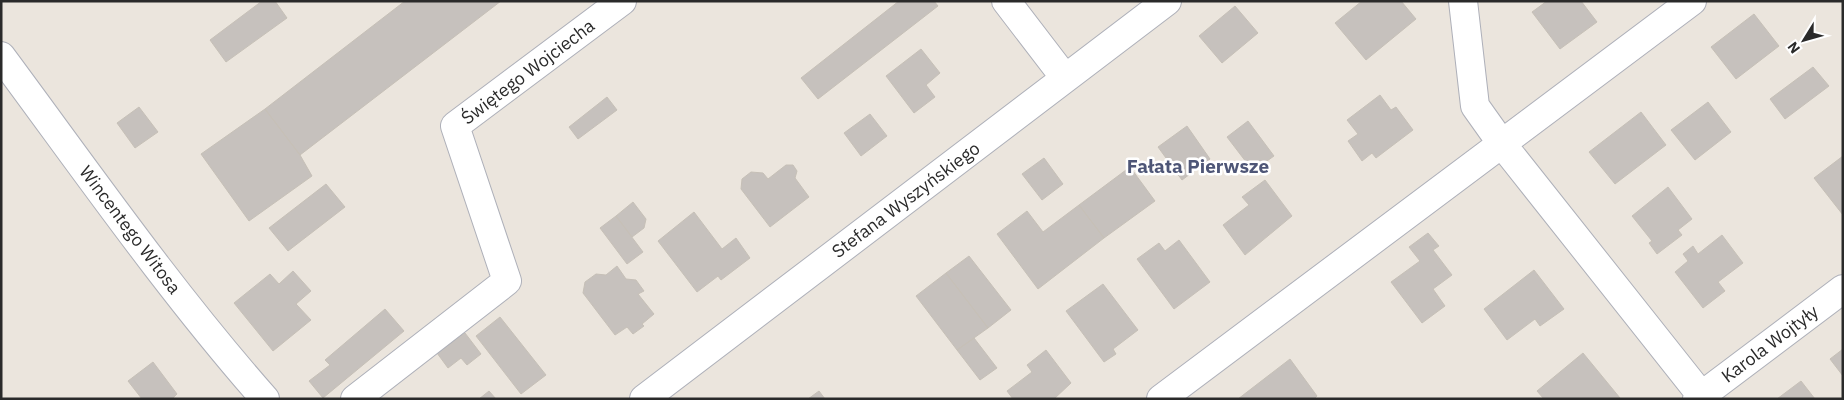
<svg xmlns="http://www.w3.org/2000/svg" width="1844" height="400" font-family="'IBM Plex Sans',sans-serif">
<rect width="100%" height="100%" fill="#ebe5dd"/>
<path fill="#c6c1bd" stroke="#c6c0b7" d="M262 1H275L287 18 226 62 210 40Z
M405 1H501L300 155 265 109Z
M899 1H934L938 6 818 99 801 78Z
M1362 1H1401L1416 19 1366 60 1335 23Z
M1547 1H1581L1597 22 1560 49 1532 12Z
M1235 6 1258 33 1222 63 1199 36Z
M1754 14 1779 46 1736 79 1711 47Z
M921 49 940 73 926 85 935 97 914 113 886 76Z
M1813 67 1829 86 1785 119 1770 99Z
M1380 95 1391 110 1396 107 1413 130 1376 158 1372 153 1362 161 1348 141 1358 134 1347 120Z
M607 97 617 110 578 139 569 127Z
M1708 102 1731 132 1695 160 1671 130Z
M139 107 158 132 135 148 117 123Z
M265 109 300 155 312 176 249 221 201 154Z
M1641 112 1666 145 1615 184 1589 152Z
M870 114 887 136 861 156 844 133Z
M1248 121 1274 156 1253 171 1227 137Z
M1187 126 1210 159 1182 180 1158 147Z
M1843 156V215L1814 178Z
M1044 158 1063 184 1042 200 1022 174Z
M786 165H793L797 171 795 178 809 197 770 227 741 189 742 179 751 172 763 173 768 179Z
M1130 167 1155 201 1104 238 1079 205Z
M1265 180 1292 216 1245 255 1223 225 1249 205 1242 197Z
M326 184 345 207 288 251 269 228Z
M1668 187 1692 219 1678 230 1682 235 1657 254 1649 243 1652 241 1632 216Z
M633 202 646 219 644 228 632 237 616 216Z
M1079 205 1104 238 1038 289 997 234 1027 211 1043 232Z
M694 212 722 249 736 238 750 258 721 280 718 276 697 292 658 241Z
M616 216 643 252 627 264 600 228Z
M1428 233 1439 246 1433 250 1452 275 1433 289 1445 306 1422 323 1391 282 1420 261 1409 247Z
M1722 235 1743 263 1718 282 1725 291 1703 308 1675 272 1688 261 1683 254 1693 246 1698 254Z
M1179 240 1210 282 1174 309 1137 259 1159 243 1165 251Z
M969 256 1011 310 988 328 946 273Z
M617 266 626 279 636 280 644 291 638 294 654 314 642 324 644 326 633 334 627 327 615 335 583 293 585 282 596 274 606 275Z
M1534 270 1564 309 1540 326 1535 319 1507 340 1484 309Z
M293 271 311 291 296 304 311 320 273 351 234 303 270 274 279 284Z
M946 273 988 328 957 350 916 296Z
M1103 284 1138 330 1113 349 1116 354 1104 362 1066 311Z
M385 309 404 331 323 398 309 381 330 365 325 360Z
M500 317 546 375 521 394 476 336Z
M465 333 481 354 467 365 461 358 448 368 437 353Z
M974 338 997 368 980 380 957 350Z
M1843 349V376L1830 359Z
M1046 350 1071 383 1054 399H1013L1007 391 1032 372 1027 365Z
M1583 353 1620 398 1544 399 1537 391Z
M1290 359 1317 396 1314 399H1238Z
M153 362 177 394 172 399H142L128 381Z
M1801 381 1815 399H1777Z
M489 391 496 399H479Z
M819 391 825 399H808Z"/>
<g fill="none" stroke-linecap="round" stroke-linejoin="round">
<g stroke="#aeb0b9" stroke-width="30">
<path id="minor" d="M1006 1 1065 78
M1463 1 1475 106 1502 144 1701 395
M1 56C87 172 169 290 265 399
M355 399 507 281 455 126 622 1
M644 399 1167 1
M1161 399 1692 1
M1697 399 1843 289"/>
</g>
<use href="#minor" stroke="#fff" stroke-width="28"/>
</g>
<g text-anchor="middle" stroke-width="5" stroke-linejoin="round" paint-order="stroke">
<g font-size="18" fill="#2a2a2a" stroke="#fff">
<text transform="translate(528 72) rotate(-37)" y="6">Świętego Wojciecha</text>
<text transform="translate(906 200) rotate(-37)" y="6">Stefana Wyszyńskiego</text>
<text transform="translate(130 230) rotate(53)" y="6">Wincentego Witosa</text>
<text transform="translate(1770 344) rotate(-37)" y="6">Karola Wojtyły</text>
</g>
<g font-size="19" font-weight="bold" fill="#4e5677" stroke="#fff">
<text x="1198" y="173">Fałata Pierwsze</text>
</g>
</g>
<rect width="1844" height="400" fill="none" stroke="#2a2a2a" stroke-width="5"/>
<g transform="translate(1804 40) rotate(233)" stroke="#ffffff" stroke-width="4" paint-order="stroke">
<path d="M0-4L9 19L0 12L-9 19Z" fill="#2a2a2a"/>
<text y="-8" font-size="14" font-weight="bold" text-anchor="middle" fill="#2a2a2a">N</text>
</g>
</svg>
